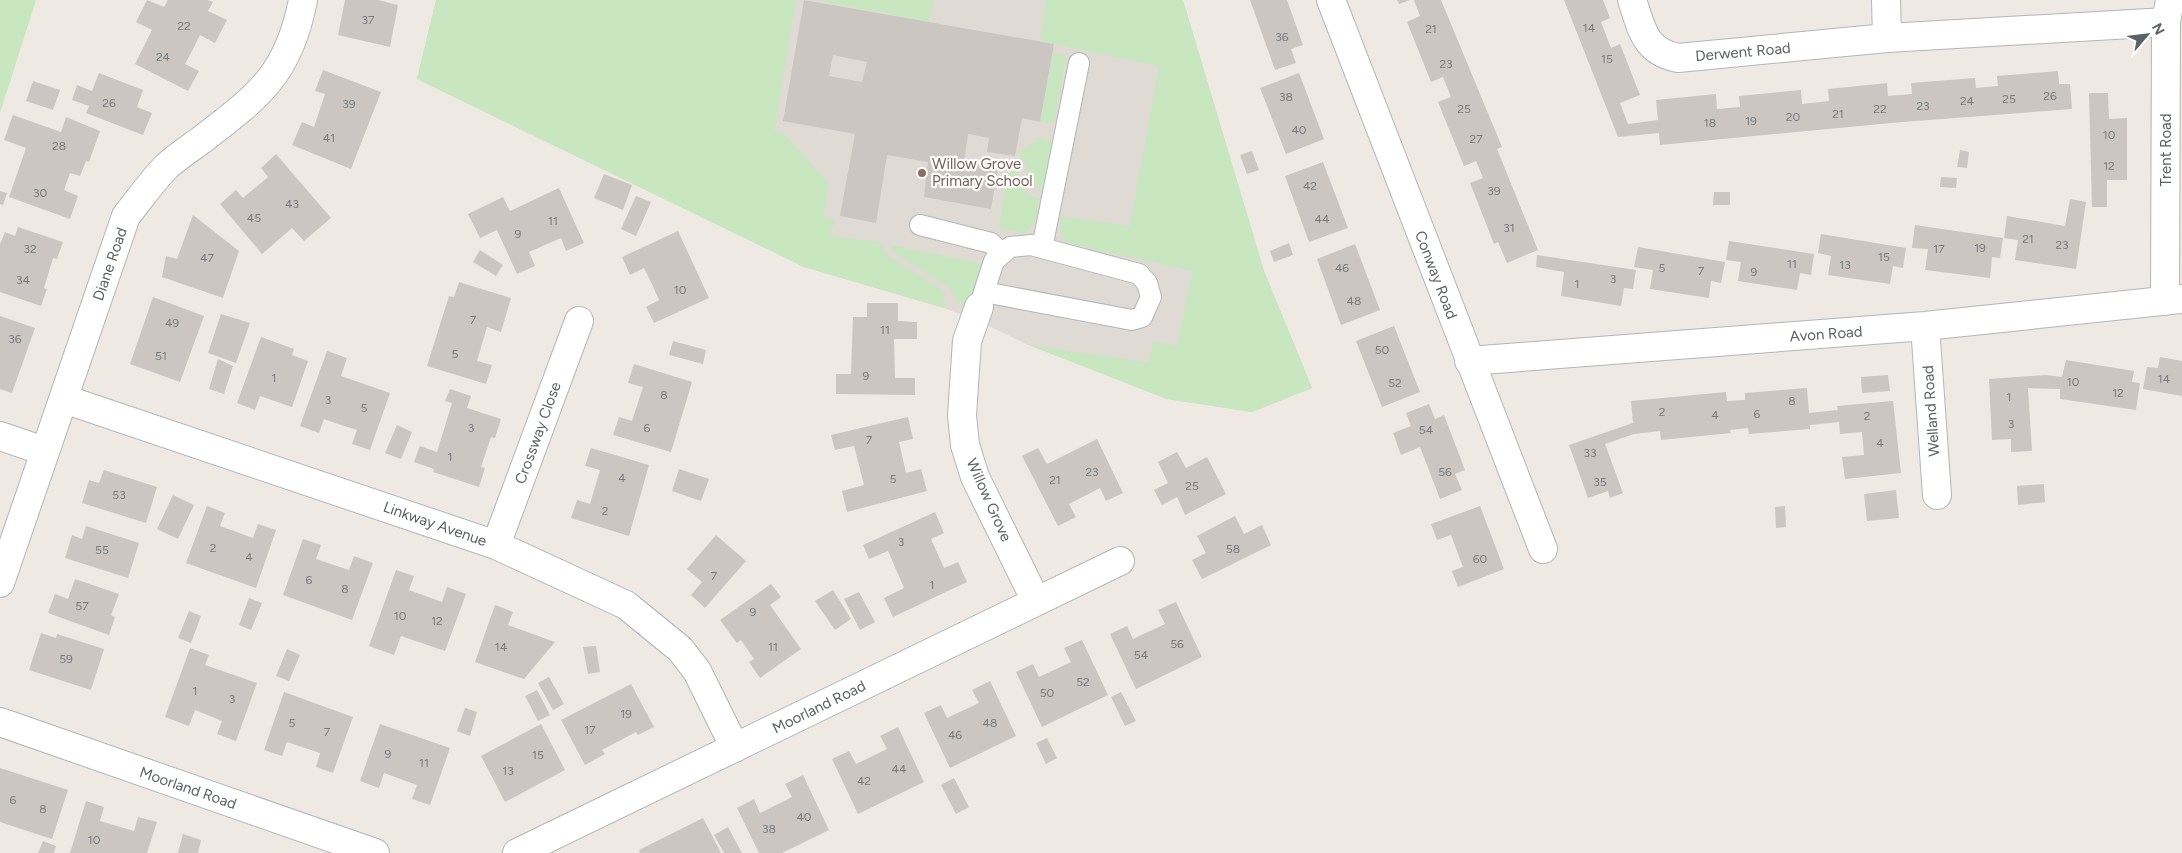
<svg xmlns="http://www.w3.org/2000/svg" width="2182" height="853" font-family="Figtree,sans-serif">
<rect width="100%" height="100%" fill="#eee9e3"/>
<path fill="#e0dad4" d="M436 0H1183L1264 271 1312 388 1252 412 1167 399 1026 344 985 324 944 308 804 267 417 79Z"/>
<path fill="#c8e6bf" d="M0 0H36L0 113Z
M436 0H796L774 130 784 134 829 183 823 217 835 220 830 236 880 242 888 256 943 291 946 298 943 300 946 306 944 308 804 267 417 79Z
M816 0H933L929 22Z
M1046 0H1183L1264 271 1312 388 1252 412 1167 399 1026 344 1149 363 1153 341 1177 346 1192 271 1068 243 1060 233V216L1130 226 1159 66 1040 41Z
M1053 53 1066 55 1054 124 1040 122Z
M1035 137 1052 141 1043 190 1029 184 1025 162 1020 157V151L1036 142Z
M1014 166 1018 169C1016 188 1023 193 1040 199 1038 213 1037 225 1024 233L999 228 1006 177 1009 176 1010 168Z
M890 245 980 263 975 296 966 306 957 302 949 287 893 252Z"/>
<path fill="#cbc6c2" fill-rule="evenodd" d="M147 0 164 7 168 0H208L213 2 208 11 227 20 215 43 200 35 192 51 185 64 199 71 188 91 135 64 152 30 136 22Z
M345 0H378L398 5 390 47 338 35Z
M804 0 1054 44 1040 122 1022 118 1015 156 987 152 989 138 968 134 964 162 998 168 991 209 924 197 928 162 887 155 876 223 840 216 855 134 783 121ZM833 55 867 62 862 82 829 76Z
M1250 0H1287L1303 45 1291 49 1296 63 1275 70Z
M1397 0H1410L1399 4Z
M1414 0H1441L1502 147 1497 149 1538 250 1507 263 1498 242 1494 244 1470 183 1483 178 1476 161 1464 166 1438 102 1451 97 1443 77 1431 82 1407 22 1420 16Z
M1564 0H1603L1610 18 1601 22 1611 48 1620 44 1640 95 1620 103 1628 124 1658 120 1656 100 1716 94 1717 109 1740 107 1739 96 1801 90 1802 104 1829 101 1828 89 1887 83 1888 96 1912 94 1911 83 1975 78 1976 88 1998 86 1997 76 2058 71 2059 84H2070L2072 109 1902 122 1660 145 1659 133 1618 137Z
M323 70 381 92 351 169 292 145 302 122 314 127 325 94 315 91Z
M99 73 143 90 137 107 152 113 143 135 86 113 89 106 72 100 77 85 92 91Z
M1299 73 1324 139 1286 154 1260 88Z
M33 81 60 90 53 110 26 101Z
M2089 93H2108L2109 119 2127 118V180H2107V207H2092Z
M13 115 61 132 66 117 100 131 89 162 86 161 80 176 70 173 64 190 78 196 70 219 9 197 26 148 4 140Z
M1960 150 1969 152 1967 168 1957 167Z
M1252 151 1259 170 1247 174 1240 155Z
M276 154 331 218 304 241 292 228 262 254 220 204 236 190 243 198 268 177 261 168Z
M1323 162 1348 228 1309 242 1285 176Z
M604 174 632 185 623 210 594 198Z
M1941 177 1957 178 1956 188 1940 187Z
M559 188 584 243 566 251 561 238 529 252 535 266 517 274 497 230 480 238 468 214 503 197 510 211Z
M0 191 7 193 3 205 0 204Z
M1714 192H1730V205H1713Z
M636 196 651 202 636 236 621 229Z
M2070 199 2086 202 2076 269 2015 260 2018 240 2004 238 2007 216 2065 226Z
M193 215 239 251 223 298 162 277 166 256 177 259Z
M1915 225 2003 238 2000 258 1992 257 1990 278 1925 270 1928 249 1912 248Z
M18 227 63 242 57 259 53 258 44 288 47 289 41 306 0 292V244L5 232 15 236Z
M678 231 709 298 654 323 646 307 659 300 651 282 644 268 630 275 622 257Z
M1821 234 1906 248 1903 268 1893 266 1890 284 1828 275 1831 256 1818 253Z
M1729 241 1814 254 1811 275 1800 273 1797 290 1738 281 1741 262 1726 260Z
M1289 243 1293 255 1274 262 1270 251Z
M1355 244 1380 310 1341 325 1317 259Z
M1638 247 1725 262 1721 283 1711 281 1709 298 1650 289 1653 270 1634 267Z
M480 250 503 265 496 276 473 262Z
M1537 255 1636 270 1633 289 1624 288 1621 306 1561 296 1564 272 1536 267Z
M459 282 511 298 501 332 487 327 477 361 492 365 486 384 427 366 449 296 454 297Z
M153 297 204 316 180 382 130 364Z
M867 303H898V321L917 322V339H894L895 378H915V395L836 394V374H851L853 317H867Z
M221 314 250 323 236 363 208 353Z
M0 316 35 328 12 393 0 389Z
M1394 326 1420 392 1382 407 1356 341Z
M261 337 294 349 292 355 308 361 292 407 260 396 255 410 237 403Z
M673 341 706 350 703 364 669 355Z
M327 351 347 358 341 376 390 393 370 450 352 444 357 430 338 424 324 419 319 433 300 426Z
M2160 357 2182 361V396L2143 389 2147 367 2158 368Z
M218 359 233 366 224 394 209 389Z
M2066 360 2134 371 2132 382 2140 383 2136 410 2060 399V389L2028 388 2032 451 2011 452V439L1992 440 1989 379 2046 375 2062 377Z
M634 364 692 382 671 452 613 435 619 417 632 421 643 387 628 383Z
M1888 375 1890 391 1862 393 1861 377Z
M1807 388 1809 413 1838 410 1837 406 1893 401 1901 473 1845 479 1842 457 1864 455 1862 432 1840 434 1839 422 1810 425V429L1749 434 1748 428 1730 430 1731 433 1661 440 1660 431 1634 434 1605 444 1623 493 1610 498 1608 491 1588 498 1569 445 1633 423 1631 401 1726 392 1727 401 1745 400V393Z
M450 389 471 396 467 408 501 419 495 438 491 437 481 467 485 468 479 487 433 472 434 469 414 462 420 446 437 452 452 403 445 401Z
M1429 404 1435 419 1444 415 1465 470 1455 474 1462 490 1440 499 1420 447 1401 455 1393 433 1411 426 1406 413Z
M908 417 913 439 899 442 906 473 921 469 927 491 847 512 842 491 864 485 854 446 835 450 831 435Z
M397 425 412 432 401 459 385 453Z
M1097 439 1123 493 1106 501 1100 488 1069 504 1076 517 1058 526 1022 456 1038 448 1047 464Z
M591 448 649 465 629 536 571 518 577 500 590 504 600 470 585 466Z
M1177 452 1186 468 1207 457 1226 494 1185 515 1177 497 1162 505 1154 490 1168 483 1158 462Z
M679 469 709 479 701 501 672 491Z
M104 470 157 487 146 523 82 503 89 480 99 483Z
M2044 484 2045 502 2018 505 2017 486Z
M1896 490 1899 518 1867 521 1864 494Z
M173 495 194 505 178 539 157 529Z
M207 506 225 513 220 526 253 538 258 524 276 530 256 588 186 563Z
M1480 506 1504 569 1458 587 1452 571 1463 567 1451 535 1437 540 1431 524Z
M1785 506 1786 527 1776 528 1775 507Z
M935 512 944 533 931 539 944 568 958 562 967 582 893 617 884 598 904 588 888 551 869 559 863 545Z
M1235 516 1244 534 1262 525 1271 545 1202 579 1192 560 1206 553 1197 536Z
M86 526 139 543 128 578 65 558 72 535 82 539Z
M716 535 746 561 705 608 691 595 702 582 687 569Z
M303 539 321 545 316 559 349 570 354 556 373 563 352 620 283 595Z
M396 570 414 576 409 590 442 602 447 587 466 594 445 651 401 636 394 655 369 646Z
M75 579 119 594 111 615 115 617 109 635 48 613 55 594 68 599Z
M771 584 781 597 770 605 801 649 760 678 749 662 754 659 741 640 737 643 720 620Z
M833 590 851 619 835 630 815 601Z
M859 592 875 622 860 630 844 599Z
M249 598 262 603 251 630 239 625Z
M1176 602 1202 657 1136 689 1110 634 1127 626 1133 639 1165 624 1158 610Z
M495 605 513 612 508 625 555 642 524 679 475 662Z
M189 611 201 616 191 643 178 638Z
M41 633 56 638 57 634 104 649 91 690 29 670Z
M1082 640 1108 695 1042 727 1016 672 1033 664 1039 677 1071 662 1064 648Z
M596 646 600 672 588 674 583 647Z
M190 648 209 655 205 665 257 683 236 741 217 734 222 721 195 710 189 726 165 717Z
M287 649 300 655 289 681 276 676Z
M549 677 564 704 553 710 538 683Z
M990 681 1016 736 950 768 924 713 941 705 947 718 979 703 972 690Z
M631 684 654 727 638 735 636 732 602 750 605 754 585 765 561 720Z
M537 690 550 715 538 721 525 696Z
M284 692 353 717 333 773 316 767 320 753 287 742 282 756 264 750Z
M1121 692 1136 721 1125 726 1111 697Z
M465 708 477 712 470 736 457 731Z
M380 724 450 748 430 805 412 799 417 785 384 773 379 788 360 781Z
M541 724 565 770 505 802 481 756Z
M898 727 924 782 858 814 832 759 849 751 856 764 887 749 880 736Z
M1047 738 1057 758 1046 764 1036 743Z
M0 768 68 790 52 839 0 822Z
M803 775 829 830 782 853H759L737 808 754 799 760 813 792 797 785 784Z
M954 778 969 807 956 814 941 785Z
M86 801 104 807 100 821 134 831 138 817 157 822 147 853H70Z
M703 818 721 853H640L639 850Z
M728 827 742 853H724L714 835Z
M183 834 201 840 198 853H178Z
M43 841 56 846 54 853H38Z"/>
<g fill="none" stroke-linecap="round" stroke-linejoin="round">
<g stroke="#b1b6b8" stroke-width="22">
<path id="service" d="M920 225 991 243 1001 253
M1042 248 1079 63
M979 307 994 261 1010 247 1031 245 1139 274 1147 283 1151 297 1142 317 1132 320 984 292"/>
</g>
<g stroke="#b1b6b8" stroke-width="30">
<path id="minor" d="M1331 0 1543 549
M1632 0C1642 29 1644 51 1678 58L1887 38 2166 22
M1886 0 1887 38
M2165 301 2166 22 2170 0
M979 307 967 341 962 415 965 445 975 477 1036 601
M1925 326 1937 495
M1469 361 1925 326 2182 299
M64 399 496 545 626 605 680 649 697 671 735 748
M0 436 44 451
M496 545 579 321
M0 583 126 216C139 200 152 181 167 166 178 156 192 147 204 138 260 95 289 73 303 0
M0 722 375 853
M517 853 1120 561"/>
</g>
<use href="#service" stroke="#fff" stroke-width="20"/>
<use href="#minor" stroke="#fff" stroke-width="28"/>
</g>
<circle fill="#8d6e63" stroke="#fff" stroke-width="2" cx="922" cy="173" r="5"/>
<g text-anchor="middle" stroke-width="4.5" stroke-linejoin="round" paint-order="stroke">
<g font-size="12" fill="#777a7c">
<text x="368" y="24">37</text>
<text x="184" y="30">22</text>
<text x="1589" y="32">14</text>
<text x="1431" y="33">21</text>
<text x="1282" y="41">36</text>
<text x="163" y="61">24</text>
<text x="1607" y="63">15</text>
<text x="1446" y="68">23</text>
<text x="2050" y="100">26</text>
<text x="1286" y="101">38</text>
<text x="2009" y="103">25</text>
<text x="1967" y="105">24</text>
<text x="109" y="107">26</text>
<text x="349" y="108">39</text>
<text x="1923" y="110">23</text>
<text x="1464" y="113">25</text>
<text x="1880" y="113">22</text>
<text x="1838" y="118">21</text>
<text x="1793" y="121">20</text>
<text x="1751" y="125">19</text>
<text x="1710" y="127">18</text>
<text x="1299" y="134">40</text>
<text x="2109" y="139">10</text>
<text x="329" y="142">41</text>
<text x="1476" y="143">27</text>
<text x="59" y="150">28</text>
<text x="2109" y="170">12</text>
<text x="1310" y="190">42</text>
<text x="1494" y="195">39</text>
<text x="40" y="197">30</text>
<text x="292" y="208">43</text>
<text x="254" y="222">45</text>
<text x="1322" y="223">44</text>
<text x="553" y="225">11</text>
<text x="1509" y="232">31</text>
<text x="518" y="238">9</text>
<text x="2028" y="243">21</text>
<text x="2062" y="249">23</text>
<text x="1980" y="252">19</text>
<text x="30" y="253">32</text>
<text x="1939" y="253">17</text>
<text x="1884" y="261">15</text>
<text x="207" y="262">47</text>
<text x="1792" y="268">11</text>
<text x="1845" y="269">13</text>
<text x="1342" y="272">46</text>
<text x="1662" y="272">5</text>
<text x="1701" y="275">7</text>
<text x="1754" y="276">9</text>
<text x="1613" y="283">3</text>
<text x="23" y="284">34</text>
<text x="1577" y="288">1</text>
<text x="680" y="294">10</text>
<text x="1354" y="305">48</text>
<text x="473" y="324">7</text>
<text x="172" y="327">49</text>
<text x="885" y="334">11</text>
<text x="15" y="343">36</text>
<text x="1382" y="354">50</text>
<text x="455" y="358">5</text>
<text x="161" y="360">51</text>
<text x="866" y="380">9</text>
<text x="274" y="382">1</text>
<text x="2164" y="383">14</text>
<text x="2073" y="386">10</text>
<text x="1395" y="387">52</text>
<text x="2118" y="397">12</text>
<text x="664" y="399">8</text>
<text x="2009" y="401">1</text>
<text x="328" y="404">3</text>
<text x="1792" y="405">8</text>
<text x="364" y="412">5</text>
<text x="1662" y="416">2</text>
<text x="1757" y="418">6</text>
<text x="1715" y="419">4</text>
<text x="1867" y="420">2</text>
<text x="2011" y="428">3</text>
<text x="471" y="432">3</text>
<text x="647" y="432">6</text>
<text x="1426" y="434">54</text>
<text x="869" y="444">7</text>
<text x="1880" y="447">4</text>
<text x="1590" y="457">33</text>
<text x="450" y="461">1</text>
<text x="1092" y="476">23</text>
<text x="1445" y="476">56</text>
<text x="622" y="482">4</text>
<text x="893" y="483">5</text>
<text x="1055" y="484">21</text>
<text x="1600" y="486">35</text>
<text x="1192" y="490">25</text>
<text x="119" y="499">53</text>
<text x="605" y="515">2</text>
<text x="901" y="546">3</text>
<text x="213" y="552">2</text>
<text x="1233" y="553">58</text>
<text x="102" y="554">55</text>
<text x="249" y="561">4</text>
<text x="1480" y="563">60</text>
<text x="714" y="580">7</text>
<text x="309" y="584">6</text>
<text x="932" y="589">1</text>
<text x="345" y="593">8</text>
<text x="82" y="610">57</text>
<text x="753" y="616">9</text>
<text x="400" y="620">10</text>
<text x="437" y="625">12</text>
<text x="1177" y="648">56</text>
<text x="501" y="651">14</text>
<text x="773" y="651">11</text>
<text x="1141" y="659">54</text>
<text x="66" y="663">59</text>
<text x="1083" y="686">52</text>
<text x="195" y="695">1</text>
<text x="1047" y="697">50</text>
<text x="232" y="703">3</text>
<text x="626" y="718">19</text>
<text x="292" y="727">5</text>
<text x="990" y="727">48</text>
<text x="590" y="734">17</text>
<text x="327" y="736">7</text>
<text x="955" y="739">46</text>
<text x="388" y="758">9</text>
<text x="538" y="759">15</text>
<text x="424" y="767">11</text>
<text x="899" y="773">44</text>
<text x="508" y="775">13</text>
<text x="864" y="785">42</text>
<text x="13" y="804">6</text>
<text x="43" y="813">8</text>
<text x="804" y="821">40</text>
<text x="769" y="833">38</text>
<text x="94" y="844">10</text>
</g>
<g font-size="15" fill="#5b6164" stroke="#fff">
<text transform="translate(1743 52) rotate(-5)" y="5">Derwent Road</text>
<text transform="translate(2166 150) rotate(-90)" y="5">Trent Road</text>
<text transform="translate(110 264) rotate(-71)" y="5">Diane Road</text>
<text transform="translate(1436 275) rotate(69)" y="5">Conway Road</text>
<text transform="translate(1826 334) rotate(-4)" y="5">Avon Road</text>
<text transform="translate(1931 411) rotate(-94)" y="5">Welland Road</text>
<text transform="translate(538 433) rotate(-70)" y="5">Crossway Close</text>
<text transform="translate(989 500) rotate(66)" y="5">Willow Grove</text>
<text transform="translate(435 524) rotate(19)" y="5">Linkway Avenue</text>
<text transform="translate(819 707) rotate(-26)" y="5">Moorland Road</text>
<text transform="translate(188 788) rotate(19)" y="5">Moorland Road</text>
</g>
<g font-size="15" fill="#785e54" stroke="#fff" text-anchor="start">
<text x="932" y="169">Willow Grove<tspan x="932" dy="17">Primary School</tspan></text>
</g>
</g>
<g transform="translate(2147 35) rotate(62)" stroke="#ffffff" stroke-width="4" paint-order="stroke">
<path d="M0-4L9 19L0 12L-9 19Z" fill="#5b6164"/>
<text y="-8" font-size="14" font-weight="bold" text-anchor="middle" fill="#5b6164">N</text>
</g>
</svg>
